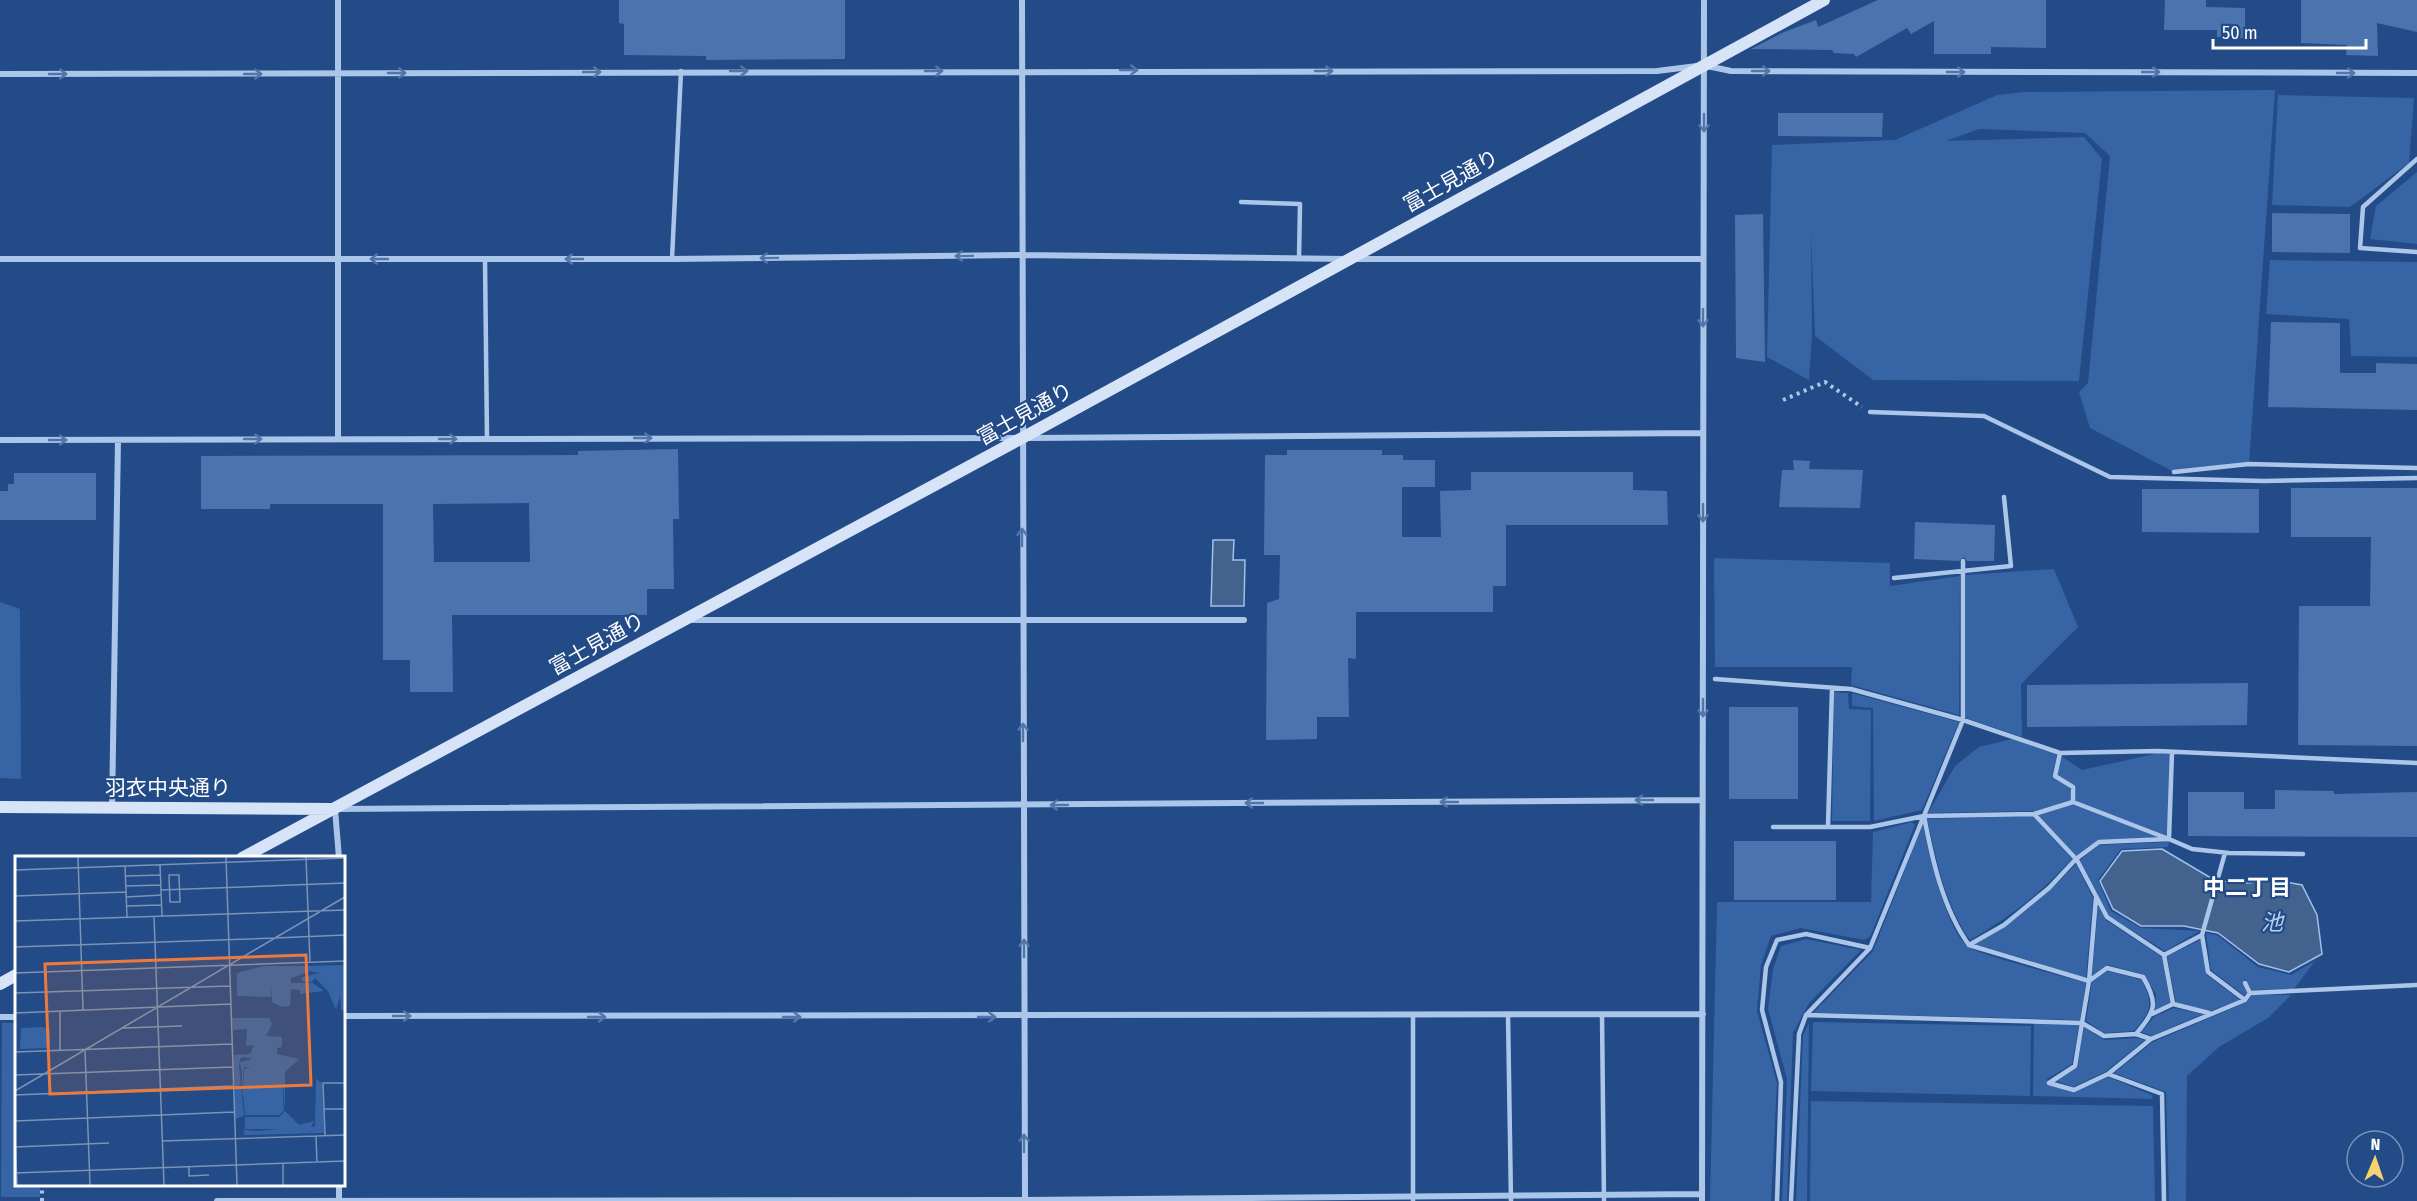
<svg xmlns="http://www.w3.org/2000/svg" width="2417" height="1201" font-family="'Fira Sans Condensed','Noto Sans JP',sans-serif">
<rect width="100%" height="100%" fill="#224b87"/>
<path fill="#3664a4" d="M2275 90 2249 464 2174 472 2090 428 2079 392 2088 383 2110 156 2085 133 1979 129 1946 141 2084 137 2102 159 2079 381 1873 380 1815 336 1811 231 1812 336 1809 380 1767 357 1772 145 1895 140 1997 95 2023 92Z
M2278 95 2414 98 2409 163 2350 207 2272 205Z
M2417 172V244L2370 239 2376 206Z
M2270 260 2417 262V357L2351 356 2349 319 2266 314Z
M1714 558 1890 563V586L1960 576 1959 715 1851 685 1852 667H1715Z
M2054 569 2078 627 2021 684 2022 737 1966 718V575Z
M0 602 20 609 21 779 0 778Z
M1834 692 1848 693 1849 709 1871 710 1870 821H1832Z
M1852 693 1959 722 1922 810 1874 821 1873 708 1852 706Z
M2012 739 2057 755 2052 776 2070 788 2071 801 2035 811 1928 813 1955 766 1979 747Z
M2159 753 2171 754 2168 836 2075 801V785L2057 775 2061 756 2082 770Z
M2073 804 2163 837 2099 841 2077 857 2037 814Z
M2033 816 2072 859C2042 892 2009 918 1970 940 1946 907 1936 859 1927 819Z
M1912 822 1915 825 1870 937 1864 940 1801 928 1771 936 1761 965 1757 1011 1777 1083 1771 1201H1710L1717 902H1871L1873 832Z
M1923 824C1928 852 1946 927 1967 946 1975 954 2067 977 2086 983L2080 1020 1813 1013 1873 951Z
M2169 842 2168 847 2121 849 2098 880 2111 911 2141 928 2200 931 2165 951 2109 916 2080 860 2099 845Z
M2076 864 2093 898 2086 978 1975 944C2014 923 2045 896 2076 864Z
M2098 906 2106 920 2162 957 2170 1003 2155 1010 2156 994 2143 974 2108 965 2092 976Z
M2206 933 2217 935 2258 967 2291 975 2315 961 2294 989 2252 990 2245 979 2242 983 2247 992 2245 996 2211 970Z
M1806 939 1861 950 1809 1003 1793 1033 1787 1201H1782L1787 1079 1768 1009 1773 969 1781 946Z
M2202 939 2207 975 2240 1000 2210 1011 2176 1003 2167 956Z
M2107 971 2142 980C2154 1005 2151 1011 2134 1031L2104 1033 2086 1021 2092 982Z
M2252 995H2291L2268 1018 2219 1047 2187 1076 2186 1201H2169L2166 1092 2114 1073 2153 1042 2247 1002Z
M2174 1008 2203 1014 2152 1036 2141 1032 2155 1016Z
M1813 1022 2031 1026 2030 1096 1811 1091Z
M2 1023H16V1184L40 1185V1197H1Z
M1809 1023 1807 1201H1796L1803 1035Z
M2034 1024 2079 1025 2072 1064 2047 1079 2048 1085 2075 1092 2108 1077 2152 1095 2153 1099 2033 1096Z
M2084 1027 2104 1040 2136 1038 2145 1040 2105 1072 2073 1087 2056 1081 2077 1068Z
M1811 1101 2153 1106 2155 1201H1810Z"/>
<path fill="#44628e" stroke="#a0c0eb" stroke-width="1.5" d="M1213 540H1234L1233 560H1245L1244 606H1211Z
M2162 849 2216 881 2249 883 2270 879 2302 885 2317 915 2322 954 2289 972 2259 964 2218 933 2184 926H2141L2113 909 2100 881 2122 851Z"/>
<path fill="#4b74af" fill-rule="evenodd" d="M619 0H845V59L706 60V56L624 55V24L619 23Z
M1878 0H2046V48L1991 47V54H1934V21L1911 34 1907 28 1856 57 1854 54 1834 53 1832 50 1751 49 1784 32 1816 20 1818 27Z
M2165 0H2206V7L2245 8V38L2217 37V30H2164Z
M2301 0H2417V32L2377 23 2378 56 2346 55 2347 45 2301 43Z
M1778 113H1883L1882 137 1778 136Z
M2272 213 2350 214V253L2272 252Z
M1763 214 1765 362 1736 358 1735 215Z
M2271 322 2340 323V373H2376V363L2417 364V410L2268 407Z
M678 449 679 519H673L674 589H647V615H452L453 692H410V660H383V504H270V509H201V456L578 455V451ZM529 503 530 562H434L433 504Z
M1287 450H1382V455H1403V460H1435V487H1402V537H1441L1440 491 1471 490V472H1633V490L1667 491 1668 525H1506V586H1493V612H1356V659L1348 658 1349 717H1317V739L1266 740 1267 603 1279 599 1280 555H1264L1265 455H1287Z
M1793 460 1810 461 1809 469 1863 470 1860 508 1779 507 1782 470H1794Z
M14 473H96V520H0V491H8V484H14Z
M2291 488H2417V746L2298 745 2299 606H2370L2371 537H2291Z
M2142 489H2259V533L2142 532Z
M1915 522 1995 525 1994 561H1967L1964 557 1959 561 1914 559Z
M2248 683 2247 725 2027 727V685Z
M1729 707H1798V799H1729Z
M2275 790 2334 791V794L2417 792V837L2188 836V792H2244V809H2275Z
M1734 841H1836V900H1734Z"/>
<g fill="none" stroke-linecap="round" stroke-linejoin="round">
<path stroke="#acc6ea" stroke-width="4" stroke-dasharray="3 4.5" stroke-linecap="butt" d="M1783 400 1825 382 1862 407
M42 1201V1184"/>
<path stroke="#acc6ea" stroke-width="4.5" d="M2417 159 2363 207 2360 248 2417 252
M1241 202 1300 204 1299 259
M485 259 487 439
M672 259 681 71
M1870 412 1984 416 2110 477 2264 481 2417 478
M2174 472 2249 464 2417 468
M1894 578 2011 566 2004 497
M1715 679 1851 689 1963 720 2060 753 2158 751 2417 763
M2073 802 2169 839 2172 752
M2034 814 2073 802V787L2055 776 2060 753
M1924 816C1932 859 1943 909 1969 945L2004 925 2049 888 2076 859 2099 842 2169 839 2192 849 2229 853 2303 854
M1773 827H1870L1924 816 2034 814 2077 860 2107 917 2164 955
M1828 827 1832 688
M2225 853 2202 935 2208 972 2245 1000
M2202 935 2164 955 2173 1004 2209 1013
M1969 945 2089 981 2096 898
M2245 983 2250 993
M1413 1014V1201
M1508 1014 1511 1201
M1602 1014 1604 1201
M2152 1014 2173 1004
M1806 1015 2082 1023 2075 1066 2049 1083 2074 1090 2108 1074 2151 1039 2245 1000 2250 993 2417 985
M2136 1034C2155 1011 2159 1004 2143 977L2107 968 2089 981 2082 1023 2104 1036 2136 1034 2151 1039
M2108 1074 2162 1094 2164 1201
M1777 1201 1781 1082 1762 1010 1766 967 1777 940 1806 934 1870 948
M1791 1201 1799 1034 1806 1015 1870 948 1963 720V561"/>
<path stroke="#acc6ea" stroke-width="6" d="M338 0V439
M1022 0 1025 1201
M1707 66 1731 71 2417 73
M0 74 1657 71 1697 66
M0 259H672L1022 255 1346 259
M1356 259H1703
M1030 438 1703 433
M0 440 1016 438
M690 620H1244
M112 808 118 440
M339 858 335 809 1702 800
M344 1016 1703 1014
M0 1017H16
M339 1184V1201
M217 1201 1025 1200 1702 1194
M1702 1201 1704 0"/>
<path stroke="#d7e4f8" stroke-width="12" d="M0 807 334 809
M242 858 1022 438 1824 0
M0 984 16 975"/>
</g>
<defs><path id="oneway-shaft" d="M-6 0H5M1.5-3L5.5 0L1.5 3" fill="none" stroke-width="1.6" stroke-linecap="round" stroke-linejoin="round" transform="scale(1.5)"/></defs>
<g stroke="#5276aa">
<use href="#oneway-shaft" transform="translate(1129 70)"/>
<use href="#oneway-shaft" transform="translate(739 71)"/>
<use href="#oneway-shaft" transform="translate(934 71)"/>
<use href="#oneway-shaft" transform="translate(1324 71)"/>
<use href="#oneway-shaft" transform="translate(1761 71)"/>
<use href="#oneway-shaft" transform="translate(592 72)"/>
<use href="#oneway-shaft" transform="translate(1956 72)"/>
<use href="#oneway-shaft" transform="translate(2151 72)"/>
<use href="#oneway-shaft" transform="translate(397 73)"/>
<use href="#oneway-shaft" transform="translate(2346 73)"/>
<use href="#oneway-shaft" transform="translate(58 74)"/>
<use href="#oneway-shaft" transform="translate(253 74)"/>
<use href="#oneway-shaft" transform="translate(1704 123) rotate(90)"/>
<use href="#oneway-shaft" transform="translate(964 256) rotate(179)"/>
<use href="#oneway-shaft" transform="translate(769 258) rotate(179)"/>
<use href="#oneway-shaft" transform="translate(379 259) rotate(-180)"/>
<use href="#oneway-shaft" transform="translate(574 259) rotate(-180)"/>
<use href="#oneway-shaft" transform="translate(1703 318) rotate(90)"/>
<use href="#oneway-shaft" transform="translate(643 438)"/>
<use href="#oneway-shaft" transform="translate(253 439)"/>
<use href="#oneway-shaft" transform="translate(448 439)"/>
<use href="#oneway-shaft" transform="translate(58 440)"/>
<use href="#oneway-shaft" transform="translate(1703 513) rotate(90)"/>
<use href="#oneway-shaft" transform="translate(1022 537) rotate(-90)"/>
<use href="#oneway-shaft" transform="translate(1703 708) rotate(90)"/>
<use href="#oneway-shaft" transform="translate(1023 732) rotate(-90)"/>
<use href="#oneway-shaft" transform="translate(1644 800) rotate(180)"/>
<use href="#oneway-shaft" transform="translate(1449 802) rotate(180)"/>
<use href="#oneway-shaft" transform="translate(1254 803) rotate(180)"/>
<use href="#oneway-shaft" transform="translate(1059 805) rotate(180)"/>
<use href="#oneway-shaft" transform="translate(1024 948) rotate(-90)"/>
<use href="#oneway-shaft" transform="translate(402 1016)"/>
<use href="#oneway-shaft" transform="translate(597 1017)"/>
<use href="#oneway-shaft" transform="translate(792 1017)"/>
<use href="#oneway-shaft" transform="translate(987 1017)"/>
<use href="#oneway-shaft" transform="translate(1024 1143) rotate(-90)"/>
</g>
<g text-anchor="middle" stroke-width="4.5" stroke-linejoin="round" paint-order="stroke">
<g font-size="21" fill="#fff" stroke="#224b87">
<text transform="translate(1451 181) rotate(-29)" y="7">富士見通り</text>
<text transform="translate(1025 414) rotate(-29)" y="7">富士見通り</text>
<text transform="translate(597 644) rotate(-29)" y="7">富士見通り</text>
<text x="168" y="795">羽衣中央通り</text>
</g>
<g font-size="22" font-weight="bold" fill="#fff" stroke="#224b87">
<text x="2247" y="895">中二丁目</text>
</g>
<g font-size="22" font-style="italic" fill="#b8d0f1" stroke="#224b87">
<text x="2272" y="930">池</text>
</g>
</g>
<g transform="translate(15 856)">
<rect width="330" height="330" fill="#224b87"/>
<path d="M330 109V154H326L325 140 321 154 313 135 300 122 297 126 287 125V121L305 117 293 115 292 110ZM249 110H291V117L276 122V127H298L309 135 285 138V134L276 133 275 150 267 151 257 146V130L256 141 222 140V117ZM217 162H254L257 168 251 180 267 181V191L262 192V198L284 203 270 216V253L267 218 269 254 264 259H230L228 239 227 238V218L225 206 235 204 228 213V237L229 213 236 211H230L236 202 228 201 225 203 224 211 229 260 220 263 219 199 235 198 239 189 231 190 232 173 218 174ZM27 171 35 174V192L5 193 6 172ZM301 223 307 227 309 277 229 279V274L242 275 263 273H230V261H264L270 255 284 269 299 265 296 271H300Z" fill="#3664a4"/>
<path fill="none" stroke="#7a93b7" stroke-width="1.5" d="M63 1 68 154M211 1 222 329M291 1 295 107M145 9 147 60M110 10 112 61M0 14 330 2M154 19H164L165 46H155ZM111 20 146 19M111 30 146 29M146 34 330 27M0 40 111 36M111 41 147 39M112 50 147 49M139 60 149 329M0 65 330 54M0 91 260 82 330 41M0 117 330 105M0 137 215 130M45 155V195M0 157 216 148M108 172 167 170M70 194 75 329M0 196 217 188M0 219 218 211M0 235 260 82 330 79M0 239 218 230M309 253H330M0 265 219 256M310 279 308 227H330M301 280 330 279M0 282 2 329M147 285 301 280 302 306M0 291 94 287M268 307V329M174 311V320L194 319M0 317 330 305"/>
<path fill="#ed7a3d" fill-opacity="0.15" stroke="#ed7a3d" stroke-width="3" d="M291 99 296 229 35 238 30 108Z"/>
<rect width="330" height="330" fill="none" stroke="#fff" stroke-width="3"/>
</g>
<g transform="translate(2375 1159) rotate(2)"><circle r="28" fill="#224b87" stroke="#7a93b7" stroke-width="1.5"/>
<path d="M0-4.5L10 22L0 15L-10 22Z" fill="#f6d36e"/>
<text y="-9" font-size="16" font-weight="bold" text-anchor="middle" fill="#ffffff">N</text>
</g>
<path d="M2213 39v9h153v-9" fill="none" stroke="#ffffff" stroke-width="3"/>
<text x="2222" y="39" font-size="18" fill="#ffffff" stroke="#224b87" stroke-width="4.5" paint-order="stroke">50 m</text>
</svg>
